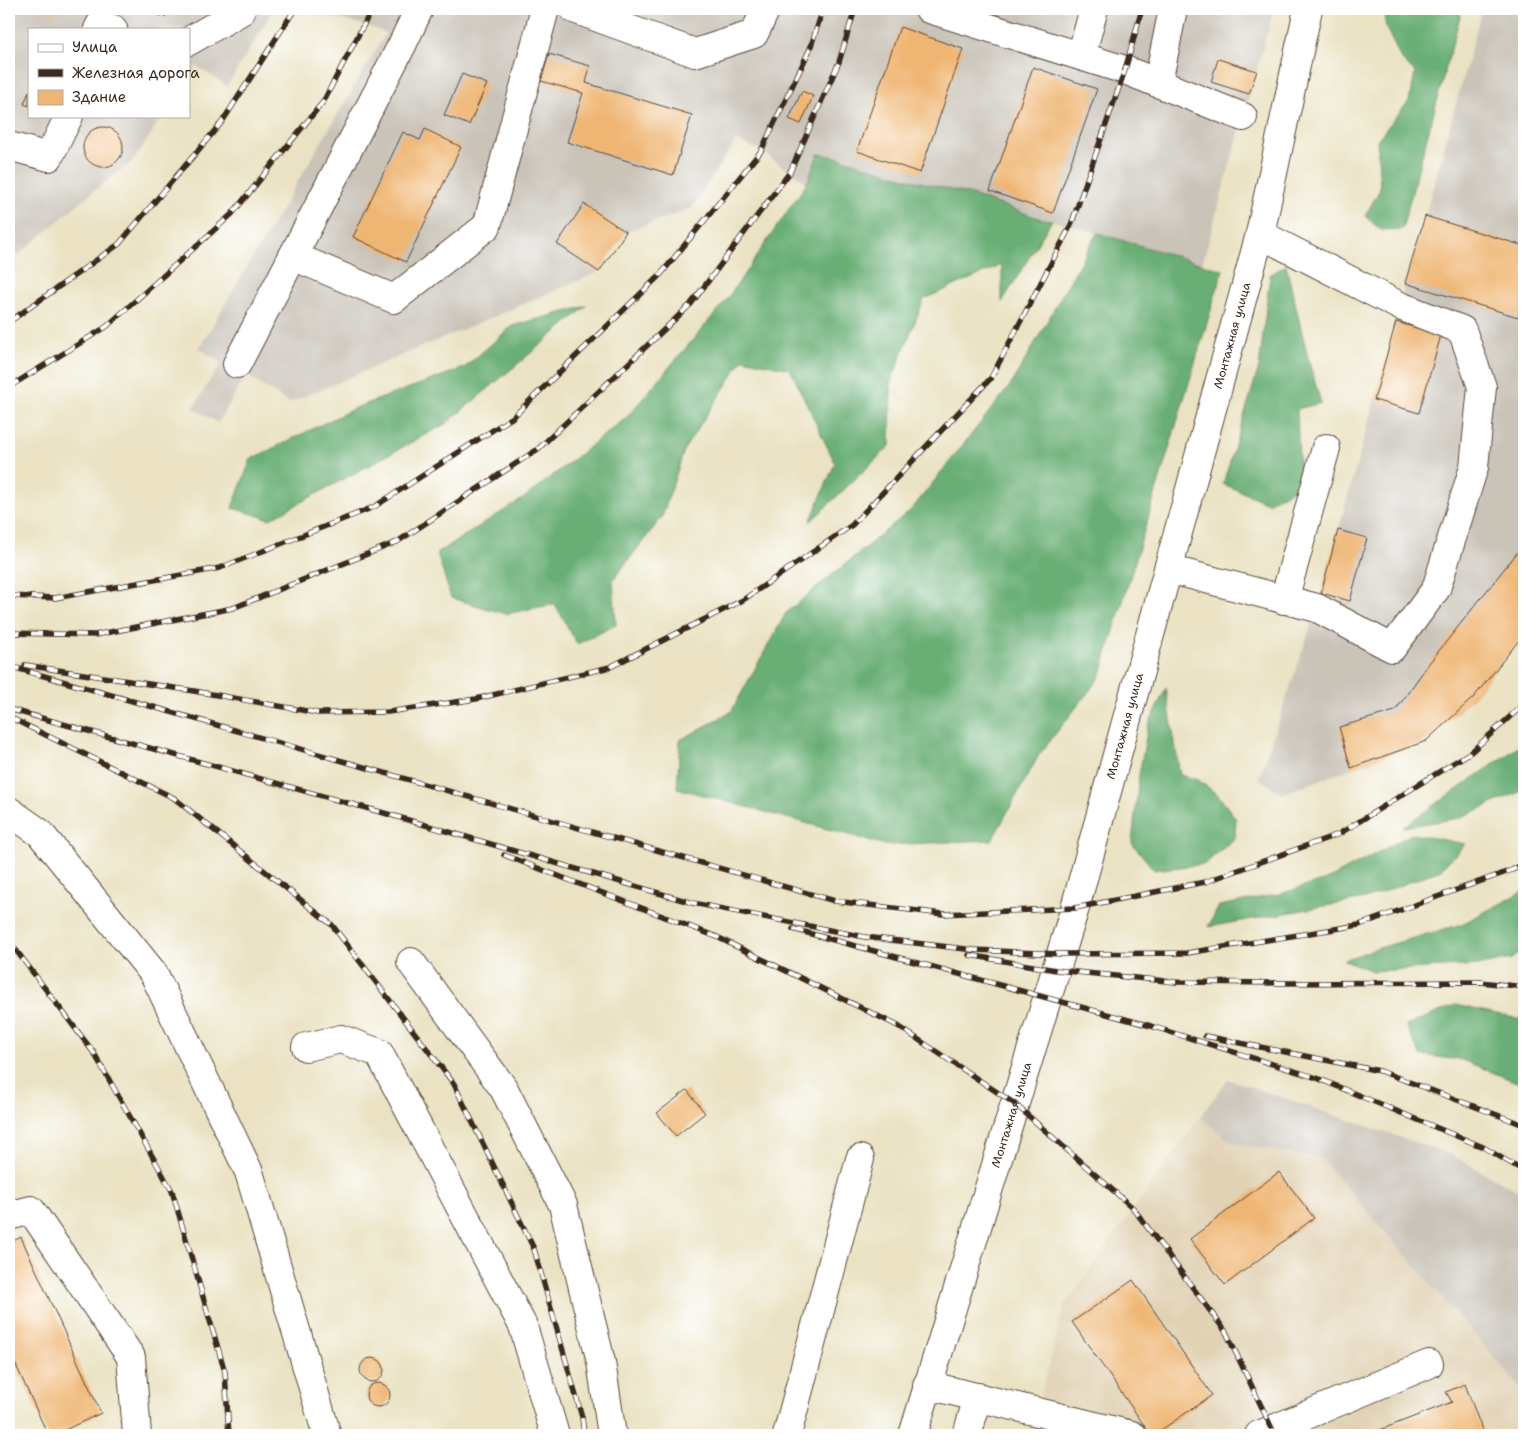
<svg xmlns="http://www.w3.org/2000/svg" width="1533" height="1444" font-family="'Shantell Sans',sans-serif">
<rect width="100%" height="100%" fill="#fff"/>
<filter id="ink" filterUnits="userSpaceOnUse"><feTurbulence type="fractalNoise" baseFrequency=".02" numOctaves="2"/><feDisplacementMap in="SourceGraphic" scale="10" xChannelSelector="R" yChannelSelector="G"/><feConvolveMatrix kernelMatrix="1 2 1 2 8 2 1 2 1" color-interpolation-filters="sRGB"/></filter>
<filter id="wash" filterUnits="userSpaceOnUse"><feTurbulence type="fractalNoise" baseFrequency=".0096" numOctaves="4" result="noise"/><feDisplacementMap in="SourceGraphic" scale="20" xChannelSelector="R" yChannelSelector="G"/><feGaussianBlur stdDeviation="1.12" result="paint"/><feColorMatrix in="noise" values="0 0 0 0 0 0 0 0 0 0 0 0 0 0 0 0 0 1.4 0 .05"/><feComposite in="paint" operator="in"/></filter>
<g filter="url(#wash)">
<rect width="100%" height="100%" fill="#eae2c2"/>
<path fill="#e1d2b4" d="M1200 1117 1232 1143 1322 1159 1524 1392V1435H1030L1065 1304Z"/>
<path fill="#c9c3b8" d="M9 9H274L227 86 196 66 189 77V29H29V116H163L133 161 90 194 9 263Z
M294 9H1274L1202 264 1052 220 1041 219 972 195 908 179 818 154 807 183 761 151 736 140 692 208 626 232 599 272 289 403 246 375 218 423 193 408 221 363 199 348 386 33 365 25Z
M1482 9H1524V634L1474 697 1426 741 1282 794 1259 778 1317 608 1396 322 1405 283 1425 216Z
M1228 1079 1449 1154 1524 1194V1392L1322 1159 1232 1143 1200 1117Z"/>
<path fill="#69af74" stroke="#526c49" d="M1383 9H1462L1402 229 1381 230 1365 216 1380 189 1377 140 1409 101 1415 73 1401 59 1386 28Z
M818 154 836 157 908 179 972 195 1041 219 1052 220 1002 302V265L924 299 891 382 890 446 810 522 835 463 790 369 743 359 685 448 662 517 613 580 616 625 577 644 555 604 506 614 451 598 437 553 524 498 626 418 725 302 807 183Z
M1097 233 1223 270 1100 677 1039 755 992 840 886 845 677 788 680 740 731 712 786 613 912 509 1013 382Z
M1286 265 1309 362 1321 403 1297 409 1300 485 1268 503 1223 484 1259 367 1270 275Z
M587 306 447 423 270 519 232 508 251 459 355 408 464 368 512 326Z
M1166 688 1180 775 1198 780 1218 795 1236 819 1235 838 1205 864 1154 870 1132 843 1139 775 1148 726Z
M1524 743V790L1459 818 1403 827Z
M1412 834 1466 844 1440 870 1365 899 1208 927 1219 906 1280 894 1329 879Z
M1524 891V950L1512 959 1480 965 1373 971 1344 960 1375 949 1462 924Z
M1455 1005 1524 1020V1085L1462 1060 1420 1055 1406 1026Z"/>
<g id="blocks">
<path fill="#efb673" d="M42 9H56L55 13Z
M141 9H168L165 17Z
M900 27 963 49 920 173 857 151Z
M549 54 590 66 586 83 692 115 673 175 567 142 583 93 541 81Z
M1218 59 1257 71 1249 94 1211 82Z
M1033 67 1097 89 1053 213 990 191Z
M462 74 487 84 469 125 444 115Z
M29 91V106L24 104Z
M802 91 813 96 801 124 789 119Z
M83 147a20 20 0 1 1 40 0a20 20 0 1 1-40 0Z
M425 129 461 147 406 262 353 237 403 132 420 140Z
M584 204 626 232 599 272 557 244Z
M1425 216 1524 246V312L1520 311 1518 317 1405 283Z
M1396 322 1441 335 1419 413 1374 400Z
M1338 530 1367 538 1350 601 1321 593Z
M1524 544V634L1474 697 1426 741 1351 768 1339 727 1395 711 1430 662Z
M687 1090 705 1113 676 1136 657 1113Z
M1279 1172 1314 1218 1225 1285 1190 1239Z
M21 1237 101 1413 54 1435H48L9 1350V1243Z
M1133 1280 1212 1395 1154 1435H1151L1072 1322Z
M360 1370a12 12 0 1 1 24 0a12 12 0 1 1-24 0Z
M366 1395a12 12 0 1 1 24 0a12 12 0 1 1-24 0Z
M1465 1384 1484 1435H1367L1452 1402 1446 1392Z
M1037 1429 1061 1435H1036Z"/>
</g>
</g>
<g filter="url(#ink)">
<use href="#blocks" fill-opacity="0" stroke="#554637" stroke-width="1"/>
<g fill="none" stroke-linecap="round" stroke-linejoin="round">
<g stroke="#554637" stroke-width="30">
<g id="minor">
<path d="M574 9 695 53 754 34 766 9"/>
<path d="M929 9 1125 70 1243 117"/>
<path d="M98 29 100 25 113 29"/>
<path d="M189 41 241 11"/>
<path d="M1081 56 1094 9"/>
<path d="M1158 83 1173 9"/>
<path d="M9 146 49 157 69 116"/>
<path d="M293 256 394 299 487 226 545 9"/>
<path d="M237 364 403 43 419 9"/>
<path d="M1168 569 1317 608 1392 648 1436 589 1474 467 1482 387 1462 330 1400 306 1260 234"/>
<path d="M1284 600 1326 448"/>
<path d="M9 811 40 833 154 974 249 1172 327 1435"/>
<path d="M411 962 504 1089 563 1205 601 1362 612 1435"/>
<path d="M306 1047 341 1039 379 1053 523 1326 555 1435"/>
<path d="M9 1216 31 1210 131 1357 137 1435"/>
<path d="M927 1385 1132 1435"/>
<path d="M787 1435 860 1159"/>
<path id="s1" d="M913 1435 1075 908 1260 234 1308 9"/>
<path d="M967 1435 978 1397"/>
<path d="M1259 1435 1429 1364"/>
</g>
</g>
<use href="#minor" stroke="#fff" stroke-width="28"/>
<g stroke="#3b2a1e" stroke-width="5.5">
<path id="rail" d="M9 322 119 244 222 122 295 9
M9 387 106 327 232 214 323 102 372 9
M9 596 55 598 220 568 374 507 513 417 661 274 761 151 810 49 823 9
M9 633 95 635 233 608 397 542 538 449 691 304 790 172 839 62 855 9
M25 665 194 691 318 713 388 712 476 699 610 667 743 600 852 525 991 378 1071 225 1125 70 1142 9
M9 666 835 901 943 914 1075 908 1205 882 1339 834 1471 752 1524 704
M9 709 384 813 693 903 865 937 974 950 1061 954 1187 953 1359 925 1512 870 1524 864
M9 717 174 798 332 925 454 1084 534 1249 582 1417 584 1435
M504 855 717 937 898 1026 1015 1104 1133 1208 1226 1332 1275 1435
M793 929 1151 1026 1317 1078 1483 1147 1524 1171
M9 941 94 1053 172 1191 225 1372 229 1435
M969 955 1056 970 1176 982 1282 983 1481 982 1524 987
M1205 1036 1380 1071 1524 1125
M9 1420 16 1435"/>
</g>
<use href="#rail" stroke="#fff" stroke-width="4" stroke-dasharray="11" stroke-linecap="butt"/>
</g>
</g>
<g text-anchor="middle" stroke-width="5" stroke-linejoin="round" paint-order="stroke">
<g font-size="12" fill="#3b2a1e" stroke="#fff">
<text dy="4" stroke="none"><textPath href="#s1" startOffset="1145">Монтажная улица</textPath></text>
<text dy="4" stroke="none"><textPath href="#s1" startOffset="740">Монтажная улица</textPath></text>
<text dy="4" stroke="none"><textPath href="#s1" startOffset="335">Монтажная улица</textPath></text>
</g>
</g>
<rect width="1533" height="1444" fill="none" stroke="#fff" stroke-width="30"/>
<rect x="28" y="28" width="162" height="90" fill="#ffffff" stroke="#b1aaa5"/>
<rect x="38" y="44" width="25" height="8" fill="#ffffff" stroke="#b1aaa5"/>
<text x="72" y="52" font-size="15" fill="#3b2a1e">Улица</text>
<rect x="38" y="69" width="25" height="8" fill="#3b2a1e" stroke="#b1aaa5"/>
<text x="72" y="78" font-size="15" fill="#3b2a1e">Железная дорога</text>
<rect x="38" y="90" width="25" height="15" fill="#efb673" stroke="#b1aaa5"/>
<text x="72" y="102" font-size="15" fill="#3b2a1e">Здание</text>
</svg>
